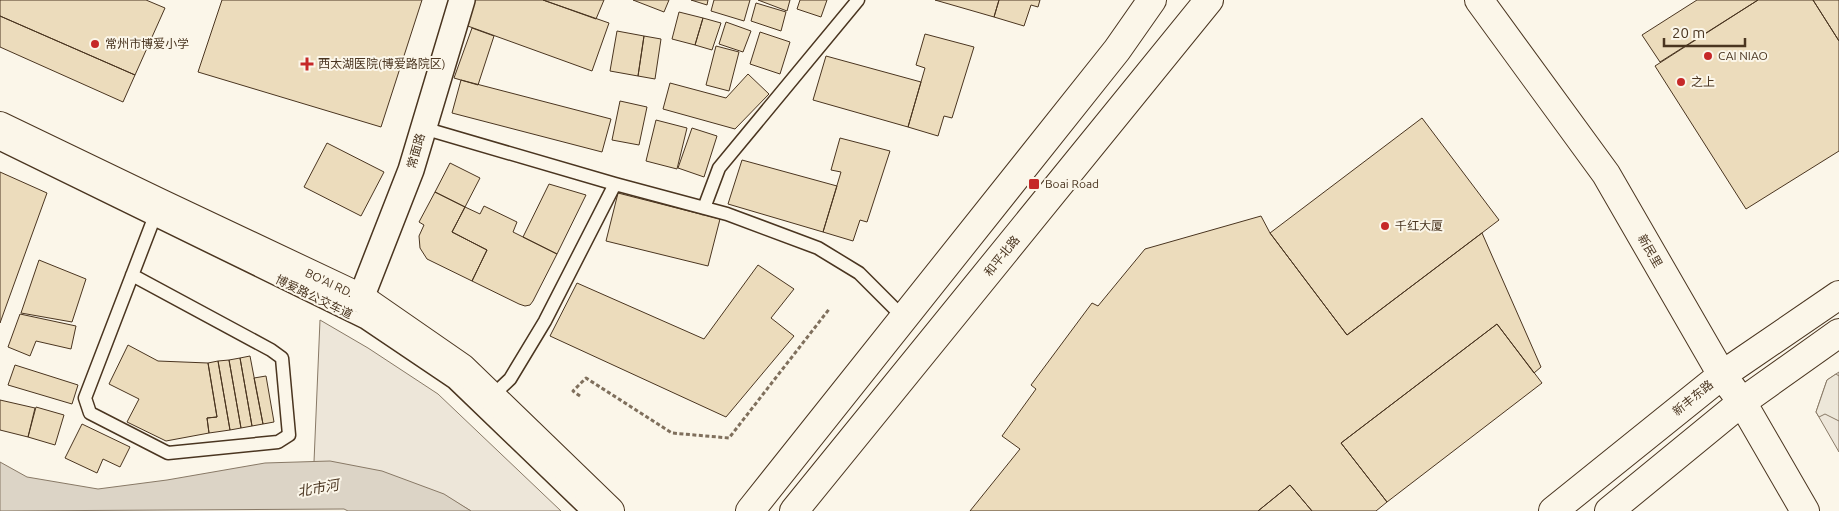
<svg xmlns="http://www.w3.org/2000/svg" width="1839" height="511" font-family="Ubuntu,'Noto Sans SC',sans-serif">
<rect width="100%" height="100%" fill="#fbf6e9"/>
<path fill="#ede6d9" stroke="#887966" d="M320 320 368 348 438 394 561 511H471L444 495 314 462Z
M1839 372V452L1816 412 1827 380Z"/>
<path fill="#ede7d9" stroke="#887966" d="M1836 374 1839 376V421L1825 414 1819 417 1816 412 1827 380Z"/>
<path fill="#dcd4c6" stroke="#887966" d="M330 461 382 471 444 494 471 511H348L344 509 0 511V462L27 477 98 489 167 480 265 463Z"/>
<path fill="#ecdcbc" stroke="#4a3520" d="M0 0H146L165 8 135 75 0 16Z
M222 0H422L381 127 198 72Z
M474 0H543L609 23 592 71 465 25Z
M543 0H604L596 19Z
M633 0H669L664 12Z
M691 0H708L707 5Z
M714 0H750L744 21 711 11Z
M758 0H790L787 11Z
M800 0H827L821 17 797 9Z
M935 0H999L994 17Z
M999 0H1040L1038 7 1031 5 1024 26 994 17Z
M1697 0H1758L1660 62 1642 35Z
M1758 0H1813L1839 41V151L1746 209 1655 66Z
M1813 0H1839V41Z
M756 3 786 12 781 31 751 21Z
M679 12 703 18 695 45 672 39Z
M0 16 135 75 123 102 0 47Z
M703 18 721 23 712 50 695 45Z
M726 22 751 31 743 52 719 44Z
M472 28 494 36 478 85 454 78Z
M617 31 644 36 638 76 610 71Z
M760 32 790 42 780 74 750 64Z
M925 34 974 47 952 118 944 116 938 136 908 127 925 68 916 65Z
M644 36 661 39 655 79 638 76Z
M716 46 739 52 729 91 706 85Z
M826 56 921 82 908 127 813 100Z
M748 74 769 94 735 129 663 109 670 83 726 98Z
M461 80 611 119 602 152 452 113Z
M620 101 647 107 639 145 612 140Z
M1422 118 1499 220 1347 335 1270 233Z
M656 120 687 128 677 169 646 161Z
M692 128 717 136 704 177 678 168Z
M840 138 890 151 867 222 860 220 853 241 823 232 841 172 831 170Z
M327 143 384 172 361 216 304 187Z
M742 160 837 186 823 232 728 204Z
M450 163 480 178 465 207 435 192Z
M0 172 47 193 0 323Z
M549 184 586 195 557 254 523 237Z
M435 192 465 207 452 232 487 250 472 281 427 259 420 248 419 236 424 225 419 222Z
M618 193 720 219 708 266 606 241Z
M484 206 517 222 513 232 557 254 533 301 530 305 525 306 519 304 472 281 487 250 452 232 465 207 480 214Z
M1261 216 1270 233 1347 335 1482 233 1541 367 1534 373 1497 324 1341 443 1387 502 1376 511H1312L1290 485 1258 511H970L1020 449 1002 436 1036 389 1031 385 1092 303 1098 306 1145 249Z
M39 260 86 279 72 322 21 313Z
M758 265 794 289 771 318 794 336 726 417 550 336 577 283 704 339Z
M20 314 76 326 71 349 36 341 30 356 8 347Z
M1497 324 1542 383 1387 502 1341 443Z
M128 345 158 361 208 363 217 417 207 418 209 433 166 441 127 422 139 399 109 384Z
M250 356 263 424 252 426 240 358Z
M240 358 252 426 241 428 229 360Z
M229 360 241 428 230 430 218 361Z
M218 361 230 430 209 433 207 418 217 417 208 363Z
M15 365 78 385 72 404 8 385Z
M266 376 274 422 263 424 254 378Z
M0 400 35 408 28 437 0 430Z
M36 407 64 415 55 445 28 437Z
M82 424 130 447 120 467 103 459 97 473 65 458Z
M1290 485 1312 511H1258Z"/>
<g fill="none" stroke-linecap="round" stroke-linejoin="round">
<g stroke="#4a3520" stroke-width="15">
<path id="service" d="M423 128 615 184 727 214 818 248 859 273 904 318
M0 144 364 322 453 382 587 511
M704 208 719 168 858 0
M132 275 271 350 282 358 289 435 278 442 168 453 90 413 85 398 156 213
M491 397 510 379 545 321 615 184"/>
</g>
<g stroke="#4a3520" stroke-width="28">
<path id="minor" d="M361 298 411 170 462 0"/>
</g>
<g stroke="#4a3520" stroke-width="30">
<path id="tertiary" d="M1479 0 1606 174 1722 375 1742 402 1805 511
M1553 511 1722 375 1839 295
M1609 511 1742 402 1839 333"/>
</g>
<g stroke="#4a3520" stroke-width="30">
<path id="secondary" d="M0 126 160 203 361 298 462 368 610 511"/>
</g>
<g stroke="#4a3520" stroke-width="30">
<path id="primary" d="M750 511 1117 50 1152 0
M794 511 1209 0"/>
</g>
<path stroke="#7f6f5c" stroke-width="3" stroke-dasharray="4 2.5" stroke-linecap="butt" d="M580 396 573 391 586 378 672 433 729 438 830 308"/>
<use href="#service" stroke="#fbf6e9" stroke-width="12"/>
<use href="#minor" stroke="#fbf6e9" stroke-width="25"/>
<use href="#tertiary" stroke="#fbf6e9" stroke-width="28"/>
<use href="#secondary" stroke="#fbf6e9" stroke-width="28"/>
<use href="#primary" stroke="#fbf6e9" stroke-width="28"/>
</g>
<g fill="#c62828" stroke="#fbf6e9" stroke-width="2">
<circle cx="95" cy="44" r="5"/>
<circle cx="1708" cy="56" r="5"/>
<path d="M304.5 56.5h5v5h5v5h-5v5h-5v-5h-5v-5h5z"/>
<circle cx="1681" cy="82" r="5"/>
<rect x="1028" y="178" width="12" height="12" rx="2.5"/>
<circle cx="1385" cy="226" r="5"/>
</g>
<g text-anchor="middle" stroke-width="4" stroke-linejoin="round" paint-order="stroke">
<g font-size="12" fill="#4a3520" stroke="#fbf6e9" text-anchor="start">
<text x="105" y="48">常州市博爱小学</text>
<text x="1718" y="60">CAI NIAO</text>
<text x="318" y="68">西太湖医院(博爱路院区)</text>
<text x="1691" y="86">之上</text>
<text x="1045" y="188">Boai Road</text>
<text x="1395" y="230">千红大厦</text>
</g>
<g font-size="12" fill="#4a3520" stroke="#fbf6e9">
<text transform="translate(416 151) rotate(-74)" y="4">常面路</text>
<text transform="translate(1650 251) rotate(60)" y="4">新民里</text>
<text transform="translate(1002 256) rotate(-51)" y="4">和平北路</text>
<text transform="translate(329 283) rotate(25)" y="4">BO'AI RD.</text>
<text transform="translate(314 297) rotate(26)" y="4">博爱路公交车道</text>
<text transform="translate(1693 398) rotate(-39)" y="4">新丰东路</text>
</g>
<g font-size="14" font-style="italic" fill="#4a3520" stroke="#fbf6e9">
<text transform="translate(318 488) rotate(-10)" y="5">北市河</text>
</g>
</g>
<path d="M1664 38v8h81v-8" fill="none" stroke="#4a3520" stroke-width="2.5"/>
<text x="1672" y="38" font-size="15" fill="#4a3520" stroke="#fbf6e9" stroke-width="4" paint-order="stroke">20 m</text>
</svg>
